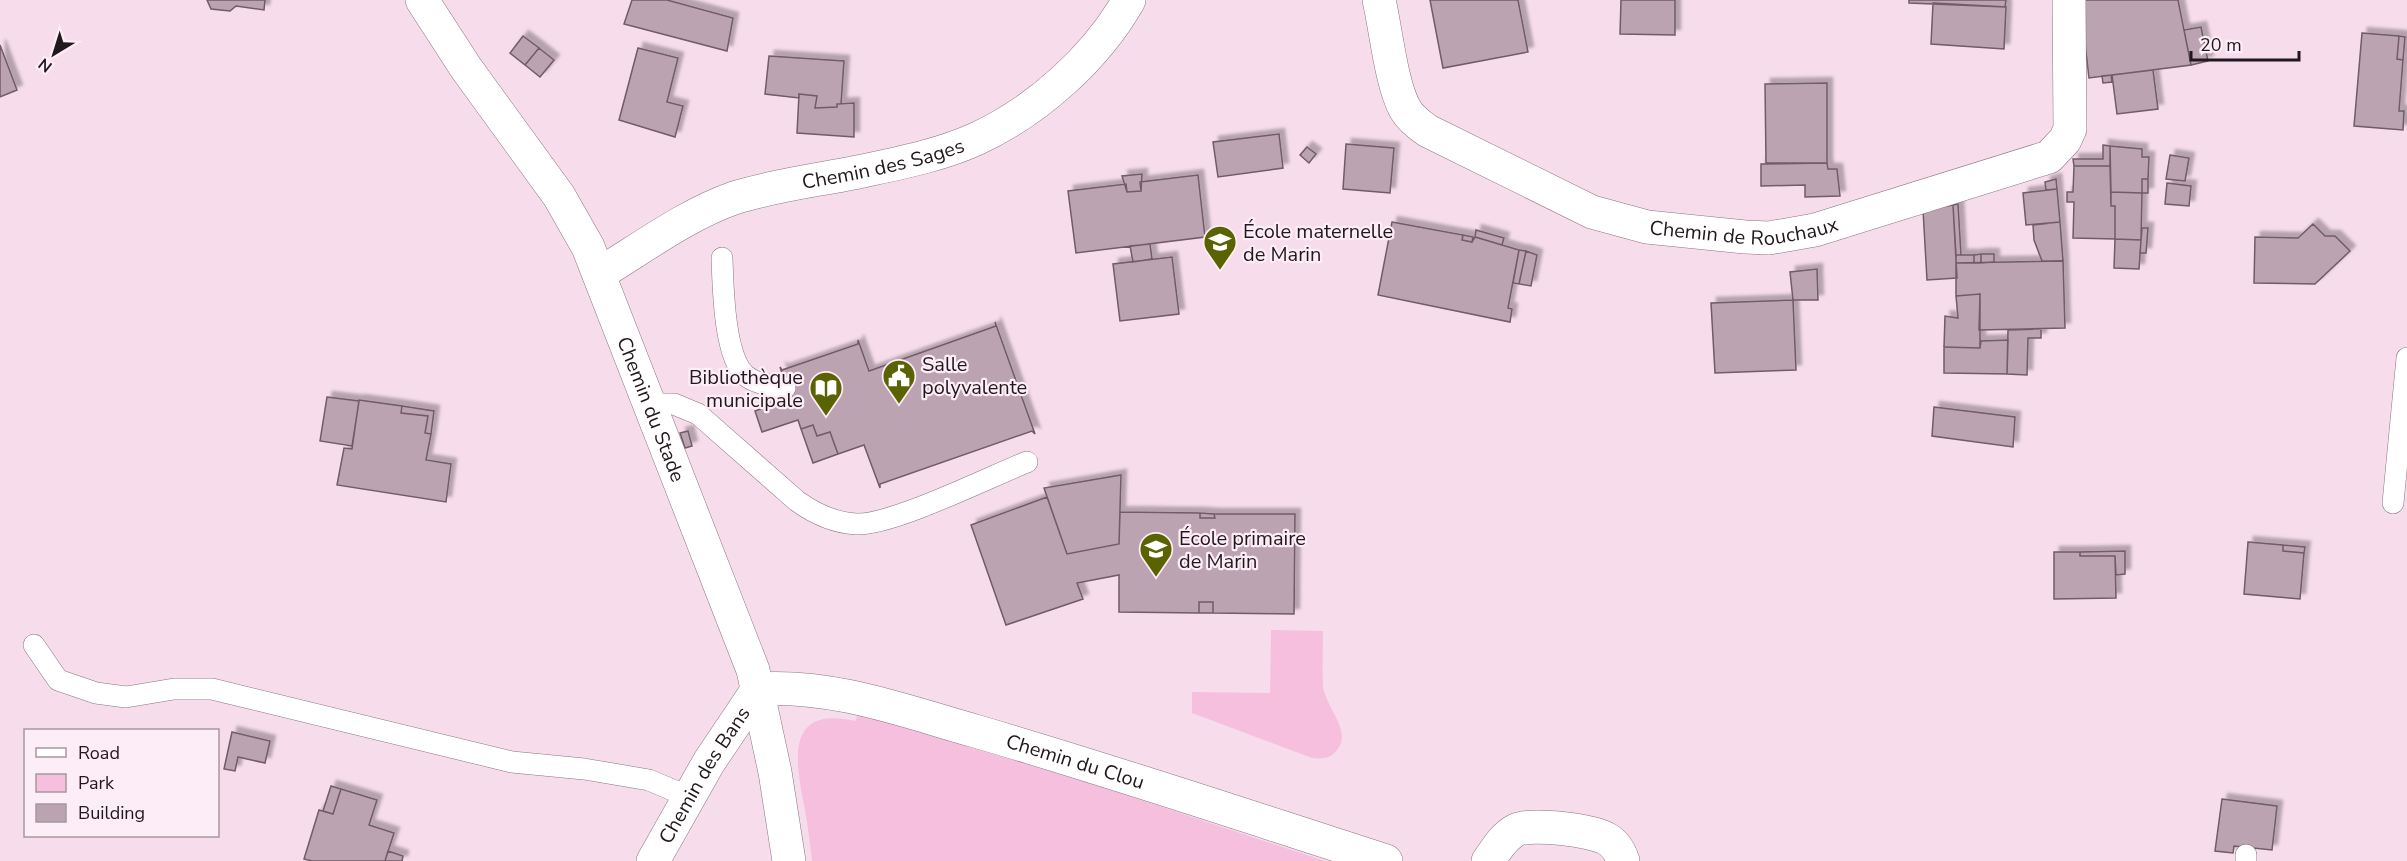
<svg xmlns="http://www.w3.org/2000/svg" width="2407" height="861" font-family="'Nunito Sans',sans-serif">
<defs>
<filter id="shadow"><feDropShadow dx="5.5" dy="-5.5" stdDeviation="1.5" flood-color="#0004"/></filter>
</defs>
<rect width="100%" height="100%" fill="#f7ddeb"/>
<path fill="#f6bfde" d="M1271 630 1323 631C1323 649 1322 668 1323 686 1325 707 1353 731 1337 750 1330 759 1323 759 1312 758L1192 713V692L1270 693Z
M858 714 1096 785 1325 861H812C810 844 808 827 805 810 796 764 783 705 855 721Z"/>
<path fill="#bca3b1" stroke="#715b68" stroke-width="1.5" filter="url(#shadow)" d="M207 0H265L264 10 236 6 230 11 211 9Z
M632 0H667L733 18 727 51 624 24Z
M1430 0H1518L1528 52 1443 68Z
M1621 0H1675V35L1620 34Z
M1909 0H2006L2005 7 1909 3Z
M2080 0H2178L2191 65 2089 78Z
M1933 3 2006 7 2004 49 1931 44Z
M2201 27 2208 61 2191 65 2184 30Z
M2362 33 2399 36 2397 59 2403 60 2399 111H2404L2403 130 2354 126Z
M523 36 539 48 525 65 510 53Z
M2399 36 2405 37 2403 60 2397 59Z
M0 45 17 90 0 97Z
M539 48 554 60 540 77 525 65Z
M638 48 678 58 667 102 683 106 675 137 619 120Z
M769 56 844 61 841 104H837V107L815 108 817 96 799 94V98L765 94Z
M2153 70 2158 109 2117 114 2112 75Z
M2111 75 2112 82 2103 83 2102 76Z
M1827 83V163H1766L1765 84Z
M799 94 817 96 815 108 837 107V104L854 103V137L797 133Z
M1279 134 1283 168 1218 177 1213 142Z
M1346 144 1394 148 1390 193 1343 189Z
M2103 145 2110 146V166H2074L2073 159H2103Z
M2110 146 2142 149V157H2149L2148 179H2142V193L2111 192Z
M1307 147 1316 154 1309 163 1300 155Z
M2170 155 2189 158 2185 181 2166 179Z
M1827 163 1828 169H1837L1840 196 1805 197V185L1761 186V164Z
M2074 166H2110L2111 206H2115V239L2073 238 2074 202H2067V192H2073Z
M1142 174 1141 191 1127 192 1122 176Z
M1198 175 1205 237 1076 253 1068 191 1126 184 1127 192 1141 191 1140 182Z
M2056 179 2057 189 2046 190 2045 182Z
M2142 179H2148V193H2142Z
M2167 183 2191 186 2189 206 2165 204Z
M2057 189 2060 222 2026 225 2023 193Z
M2111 192 2142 193 2141 240 2115 239V206H2111Z
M1958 204 1961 255H1956L1953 205Z
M1953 205 1957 278 1927 280 1923 210Z
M1392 222 1463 235 1462 240 1472 242 1475 237 1519 250 1508 308 1512 309 1510 322 1378 295Z
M2060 222 2063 261H2042L2034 240 2033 225Z
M2313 224 2325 236H2335L2350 251 2315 284 2254 283 2255 237 2298 238Z
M2142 228H2148L2146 253H2140Z
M1476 230 1504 238 1502 245 1475 237Z
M1463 235 1473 237 1472 242 1462 240Z
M2115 239 2141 240 2139 269 2114 268Z
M1150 244 1152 259 1133 262 1130 246Z
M1519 250 1526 251 1519 284 1513 283Z
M1526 251 1537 255 1531 286 1519 284Z
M1981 254V263H1974V255Z
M1981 254H1994V262L1981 263Z
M1956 255H1974V263H1956Z
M1172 257 1179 314 1120 321 1113 264Z
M2063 261 2065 328 1979 330 1980 294 1956 296V263Z
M1817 269 1818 300H1793L1790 272Z
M1980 294V348L1944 347 1945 316 1958 318 1956 296Z
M1793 300 1796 370 1715 373 1711 303Z
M995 322 1035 434 1032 431 880 484V488L864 445 838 454 830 432 817 436 813 425 801 429 798 420 762 432 755 411 790 398 780 367 782 370 858 344V340L869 371 996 326Z
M2041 329V338H2028L2027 375 2007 374 2008 330Z
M2008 340 2007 374 1944 373V347L1980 348 1981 341Z
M327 397 359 401 352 446 320 441Z
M359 400 402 406 401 413 428 416 425 433 431 434 426 460 451 464 446 502 337 485 344 448 352 449Z
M402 406 434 411 431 434 425 433 428 416 401 413Z
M1934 407 2015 417 2013 447 1932 436Z
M813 425 817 436 830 432 838 454 813 463 801 429Z
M688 431 692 446 685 448 680 433Z
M1121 475 1119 544 1067 554 1044 488Z
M1047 497 1067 554 1119 544 1120 512 1200 513V518H1215L1214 514H1295L1294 614 1213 613V602H1199V613L1119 612V575L1077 583 1083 599 1006 625 971 525Z
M1200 513 1214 514 1215 518H1200Z
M2248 542 2283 545V551L2304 553 2300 599 2244 594Z
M2283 545 2305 547 2304 553 2283 551Z
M2125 551V574L2116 575 2115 556H2080V552Z
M2054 552H2080V556H2115L2116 598 2054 599Z
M1199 602H1213V613H1199Z
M232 732 270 741 265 763 238 757 235 771 224 769Z
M331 786 341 789 333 814 323 811Z
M341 789 377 800 369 825 394 833 385 861H312L304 859 319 810 333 814Z
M2222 799 2277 806 2272 850 2234 846 2233 853 2215 851Z
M388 851 403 856 402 861H385Z"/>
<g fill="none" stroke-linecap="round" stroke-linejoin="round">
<g stroke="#8c7481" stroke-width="22">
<path id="service" d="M722 258C723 286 724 356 745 375 755 384 771 385 785 388
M651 404H674L698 414 797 501C815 514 834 523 857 524 893 525 989 477 1027 462
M2393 503 2407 358
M34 645 58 680 96 693 126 697 174 689H212L512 762 584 769 649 780 689 797
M2246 861V855"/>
</g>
<g stroke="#8c7481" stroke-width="34">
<g id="minor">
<path id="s1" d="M422 0 466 68 559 196 588 247 753 670 775 772 789 861"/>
<path id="s2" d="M1379 0C1386 30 1391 83 1405 109 1411 119 1419 125 1428 131L1592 212 1647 227 1745 237 1769 238 1815 230 2049 157 2065 140 2070 129 2069 0"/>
<path id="s3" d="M599 274C642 248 686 215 734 198 775 185 820 180 863 171 900 163 941 155 976 139 1037 111 1096 58 1129 0"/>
<path id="s4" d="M758 689C833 684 904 711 975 731 1113 771 1249 817 1386 861"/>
<path id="s5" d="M653 861 709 762 758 689"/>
<path d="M1488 861C1496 850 1503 837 1516 830 1532 823 1592 830 1607 839 1616 844 1620 852 1623 861"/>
</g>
</g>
<use href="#service" stroke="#fff" stroke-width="21"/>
<use href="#minor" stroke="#fff" stroke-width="33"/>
</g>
<defs>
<g id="school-pin" transform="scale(1.725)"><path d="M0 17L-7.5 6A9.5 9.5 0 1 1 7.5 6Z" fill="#5a6302" stroke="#fdedf6"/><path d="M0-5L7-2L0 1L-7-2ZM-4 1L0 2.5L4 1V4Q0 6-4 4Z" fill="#fff"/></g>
<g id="civic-pin" transform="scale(1.725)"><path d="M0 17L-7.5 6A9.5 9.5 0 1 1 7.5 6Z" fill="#5a6302" stroke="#fdedf6"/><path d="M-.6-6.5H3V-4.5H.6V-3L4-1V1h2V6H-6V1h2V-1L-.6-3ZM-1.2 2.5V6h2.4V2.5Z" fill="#fff"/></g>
<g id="library-pin" transform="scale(1.725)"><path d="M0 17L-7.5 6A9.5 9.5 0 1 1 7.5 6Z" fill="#5a6302" stroke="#fdedf6"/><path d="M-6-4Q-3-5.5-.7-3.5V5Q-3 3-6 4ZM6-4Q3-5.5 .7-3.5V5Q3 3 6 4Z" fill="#fff"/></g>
</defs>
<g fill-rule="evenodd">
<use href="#school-pin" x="1220" y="242"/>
<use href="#civic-pin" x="899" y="376"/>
<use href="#library-pin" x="826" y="388"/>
<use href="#school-pin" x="1156" y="549"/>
</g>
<g text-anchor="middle" stroke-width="4.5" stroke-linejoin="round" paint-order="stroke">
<g font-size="20" fill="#21181d" stroke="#fdedf6">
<text dy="7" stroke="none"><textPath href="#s3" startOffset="308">Chemin des Sages</textPath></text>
<text dy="7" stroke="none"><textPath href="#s2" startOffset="482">Chemin de Rouchaux</textPath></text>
<text dy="7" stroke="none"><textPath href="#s1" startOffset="472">Chemin du Stade</textPath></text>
<text dy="7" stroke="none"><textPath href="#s4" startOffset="327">Chemin du Clou</textPath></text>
<text dy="7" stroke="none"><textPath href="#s5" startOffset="100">Chemin des Bans</textPath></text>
</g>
<g font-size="20" fill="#21181d" stroke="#fdedf6" text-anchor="start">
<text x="1243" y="238">École maternelle<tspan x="1243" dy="23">de Marin</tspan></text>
<text x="922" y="371">Salle<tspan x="922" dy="23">polyvalente</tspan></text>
<text x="803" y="384" text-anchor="end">Bibliothèque<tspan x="803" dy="23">municipale</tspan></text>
<text x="1179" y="545">École primaire<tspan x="1179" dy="23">de Marin</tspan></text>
</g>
</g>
<rect x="24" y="729" width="195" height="108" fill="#fdedf6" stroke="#a5989f" stroke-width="1.5"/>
<rect x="36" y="748" width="30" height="9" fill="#ffffff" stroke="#a5989f" stroke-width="1.5"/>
<text x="78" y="759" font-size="18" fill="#21181d">Road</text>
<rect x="36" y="774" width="30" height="18" fill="#f6bfde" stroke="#a5989f" stroke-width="1.5"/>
<text x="78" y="789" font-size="18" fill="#21181d">Park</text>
<rect x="36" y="804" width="30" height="18" fill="#bca3b1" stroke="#a5989f" stroke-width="1.5"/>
<text x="78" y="819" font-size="18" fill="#21181d">Building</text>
<g transform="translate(54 54) rotate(218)" stroke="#fdedf6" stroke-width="4.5" paint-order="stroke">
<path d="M0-4.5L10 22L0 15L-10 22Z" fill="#21181d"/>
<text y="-9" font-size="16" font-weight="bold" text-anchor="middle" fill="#21181d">N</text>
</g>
<path d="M2191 51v9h108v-9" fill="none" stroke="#21181d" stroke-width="3"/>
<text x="2200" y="51" font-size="18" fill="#21181d" stroke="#fdedf6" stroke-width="4.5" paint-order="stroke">20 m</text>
</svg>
